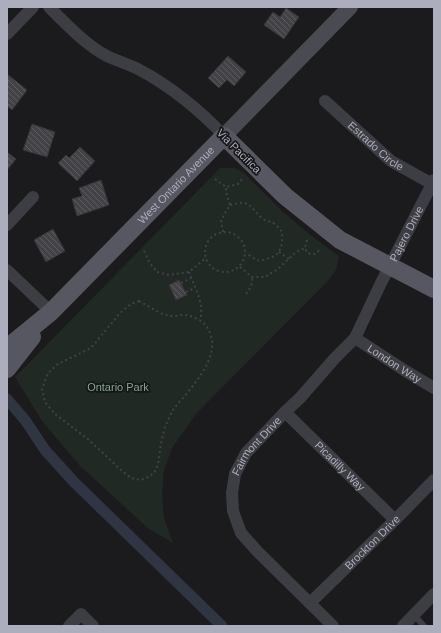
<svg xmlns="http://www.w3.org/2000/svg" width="441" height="633" font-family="Arial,sans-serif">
<defs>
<pattern id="building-back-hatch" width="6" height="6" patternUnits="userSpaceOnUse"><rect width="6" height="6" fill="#424247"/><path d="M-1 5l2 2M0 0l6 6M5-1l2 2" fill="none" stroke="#5b5b60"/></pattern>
</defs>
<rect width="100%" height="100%" fill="#1b1a1d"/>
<path fill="#202923" d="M220 168H235L244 173 283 212 317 240 339 256 336 270 326 283 196 414 172 448 164 471 162 493 164 518 173 543 149 529 80 466 42 421 15 377Z"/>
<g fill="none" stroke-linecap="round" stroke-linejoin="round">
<path stroke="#2f3642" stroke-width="11" d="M7 399 25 420 45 450 74 482 222 626"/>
</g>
<path fill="url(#building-back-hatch)" stroke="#353439" d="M286 8 299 17 284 39 264 25 273 12 280 17Z
M228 56 246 72 234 86 227 80 219 88 208 78Z
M7 74 27 90 12 110 7 106Z
M32 124 55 132 47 157 23 150Z
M80 147 95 161 77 181 58 163 66 155 69 158Z
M7 152 16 159 7 170Z
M101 180 109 205 77 216 72 199 82 196 79 188Z
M53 229 65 251 46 262 34 240Z
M179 280 187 295 176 300 169 285Z"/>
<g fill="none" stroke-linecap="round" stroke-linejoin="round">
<path stroke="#414249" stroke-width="2" stroke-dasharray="2 3" stroke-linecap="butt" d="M215 179 226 187 238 184 243 178
M230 205C251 199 249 207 262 218 265 221 270 221 273 223 277 225 280 229 282 232 283 245 281 256 266 259 263 260 260 261 257 260 253 258 249 255 246 253
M205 252a20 20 0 1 1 40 0a20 20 0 1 1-40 0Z
M223 232 221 220 230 205 226 192V187
M307 240 305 248 307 253 315 254 321 249
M144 251 150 263 157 272 169 275 189 272 206 258
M279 252 289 259
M240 267 252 277H265L278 269 296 252 305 248
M189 272C194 286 205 304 200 320
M181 283 191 278
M186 292 195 288
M246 294C250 289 253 284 252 277
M139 301C149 306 159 314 170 316 175 317 180 314 185 315 189 315 196 318 199 320 204 322 207 327 209 331 223 358 187 392 172 411L165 427 161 443 158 465 154 473 148 477 141 480 131 478 121 470 89 440 55 414 45 402 42 389 48 373 58 364 91 348 120 313 131 304Z"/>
<path stroke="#3d3d44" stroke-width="6" d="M414 615 424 626"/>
<g stroke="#3d3d44" stroke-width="12">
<path d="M49 7C66 24 86 45 107 56 117 61 128 64 138 69 169 85 201 111 224 136"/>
<path d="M7 34 33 7"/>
<path id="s1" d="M325 101 391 161 434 185"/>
<path d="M7 225 33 197"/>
<path d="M7 270 51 312"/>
<path id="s2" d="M355 338 404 370 434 388"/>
<path id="s3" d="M285 412 395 520"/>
<path id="s4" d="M310 603 395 520 434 480"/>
<path d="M69 626 81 614 93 626"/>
<path id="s5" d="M333 626 257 551 241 533 233 511 232 493 235 474 246 453 285 412 300 398 335 358 355 338 381 283 434 180"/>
<path d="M403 626 434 594"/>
</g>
<path stroke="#494a52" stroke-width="16" d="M224 136 350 7"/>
<g stroke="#575761" stroke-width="18">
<path id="s6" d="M7 348 51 312 224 136 285 196 340 240 434 289"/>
<path d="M7 369 32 337"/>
</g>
</g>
<g text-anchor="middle" stroke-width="3.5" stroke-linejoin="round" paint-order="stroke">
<g font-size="11" fill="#adaebd" stroke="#161518">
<text dy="4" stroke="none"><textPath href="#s1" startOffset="68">Estrado Circle</textPath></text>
<text transform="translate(239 151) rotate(45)" y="4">Via Pacifica</text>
<text dy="4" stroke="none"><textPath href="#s6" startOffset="235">West Ontario Avenue</textPath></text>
<text dy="4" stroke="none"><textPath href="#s5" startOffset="490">Pajero Drive</textPath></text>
<text dy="4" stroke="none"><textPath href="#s2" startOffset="47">London Way</textPath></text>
<text dy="4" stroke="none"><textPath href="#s5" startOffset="227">Fairmont Drive</textPath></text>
<text dy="4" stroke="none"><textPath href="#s3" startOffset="77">Picadilly Way</textPath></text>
<text dy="4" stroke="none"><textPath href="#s4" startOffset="87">Brockton Drive</textPath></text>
</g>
<g font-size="11" fill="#83a88d" stroke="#161518">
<text x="118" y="391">Ontario Park</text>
</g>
</g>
<rect width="441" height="633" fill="none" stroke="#adaebd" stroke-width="16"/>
</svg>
